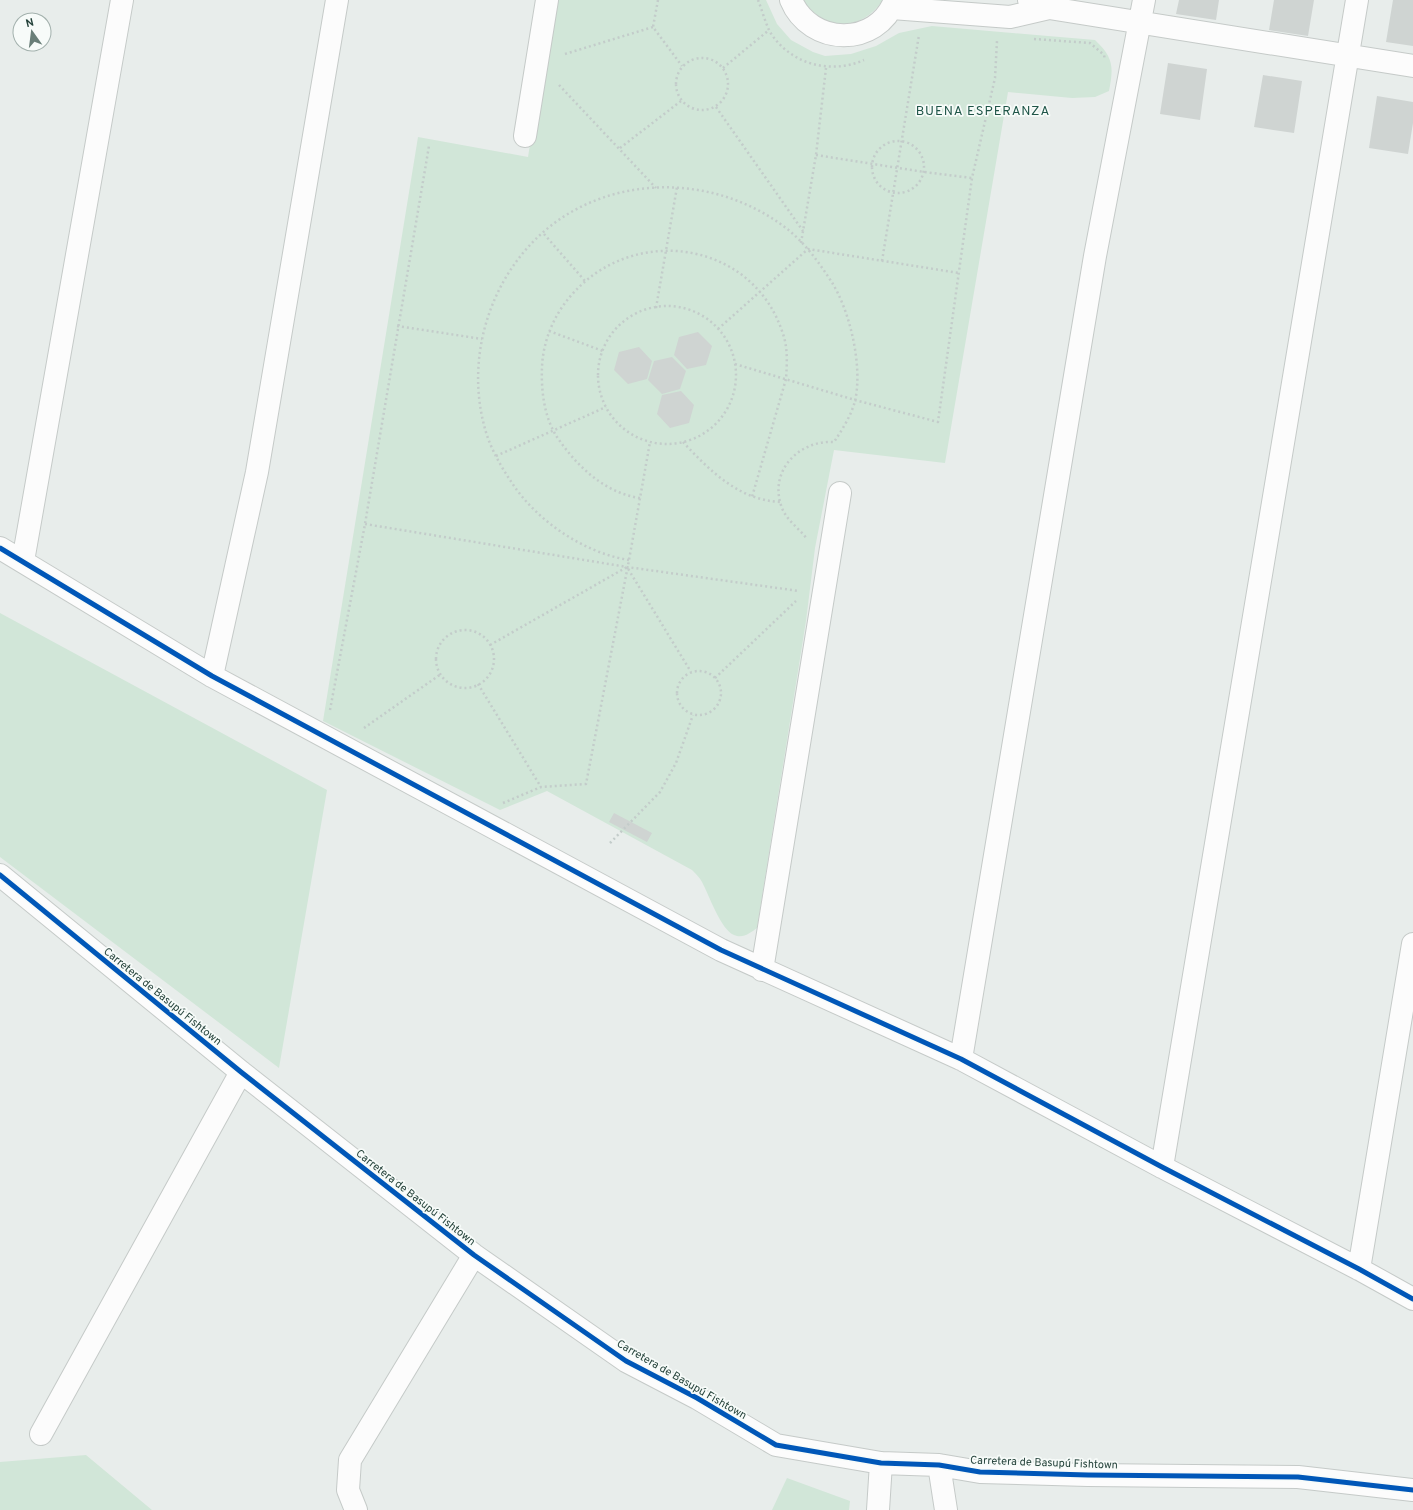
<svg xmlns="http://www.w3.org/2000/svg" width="1413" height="1510" font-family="Overpass,sans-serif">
<rect width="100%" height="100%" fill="#e8edeb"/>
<path fill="#d1e6d8" d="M553 0H766L777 24 791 40 813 52 825 56 851 54 876 46 899 33 932 26 1095 40C1113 57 1114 66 1109 91L1095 97 1072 98 1008 92 945 463 834 450 815 548 806 621 757 928C750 933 743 939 734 935 721 930 709 895 702 882 700 878 696 874 692 870L547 791 500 810 323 721 418 137 528 157Z
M802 0H883C860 33 825 31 802 0Z
M0 613 327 790 279 1068 0 857Z
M86 1455 152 1510H0V1462Z
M787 1478 850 1501 849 1510H772Z"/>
<path fill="#cfd4d2" d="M1179 0H1219L1216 20 1176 14Z
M1274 0H1314L1308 36 1269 30Z
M1393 0H1413V46L1386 42Z
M1168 63 1207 69 1200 120 1160 114Z
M1263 75 1302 81 1294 133 1254 127Z
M1377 96 1413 102V123L1408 154 1369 148Z
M698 332 712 346 706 365 687 369 674 355 679 337Z
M639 347 652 361 647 379 628 384 614 370 619 352Z
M672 357 686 371 680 389 662 394 648 380 654 361Z
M681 391 694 405 689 423 670 428 657 414 662 395Z
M614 813 652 833 647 842 609 822Z"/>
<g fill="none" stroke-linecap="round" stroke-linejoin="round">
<g stroke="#c5cac8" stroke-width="24">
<path id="minor" d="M791 0C810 46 877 48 895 0
M1029 0 1049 8 1413 66
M892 8 1010 17 1049 8
M525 136 547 0
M0 548 212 676 721 950 961 1059 1162 1167 1359 1269 1413 1299
M23 561 122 0
M212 676 257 472 337 0
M0 875 241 1072 474 1255 626 1361 697 1398 776 1445 881 1463 939 1465 980 1472 1088 1475 1298 1477 1413 1490
M762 970 840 493
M961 1059 1095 256 1144 0
M1162 1167 1357 0
M1359 1269 1413 944
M41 1434 241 1072
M939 1465 946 1510
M356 1510 348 1490 350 1460 474 1255
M878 1510 881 1463"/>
</g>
<path stroke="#c3ccca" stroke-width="2.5" stroke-dasharray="2 3" stroke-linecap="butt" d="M658 0 653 27 682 66
M758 0C762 10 765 22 770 32 790 64 830 75 864 60
M1034 39 1090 43 1104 55 1105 60
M565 54 653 27
M676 84a26 26 0 1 1 52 0a26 26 0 1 1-52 0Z
M723 68 769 30
M559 85 656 188
M716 107 803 231
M872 167a26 26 0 1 1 52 0a26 26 0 1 1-52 0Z
M620 148 681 101
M816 155 924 172 972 178
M544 234 585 281
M801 243 816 155 826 68
M882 261 919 35
M598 375a69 69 0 1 1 138 0a69 69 0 1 1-138 0Z
M656 308 677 187
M397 326 482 339
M718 329 808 249 959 273
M549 331 603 351
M735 364 855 400 938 422 972 178 995 78 997 41
M683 442C710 471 739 500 780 502
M496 456 606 407
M640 498C604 493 576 465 557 437 544 417 541 390 542 367 543 342 553 317 569 298 630 223 753 239 783 334 788 348 787 365 786 379L752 497
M365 524 627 567 799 591
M629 560C584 553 537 521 512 483 500 465 489 446 484 425 464 348 496 261 563 217 631 173 722 179 786 228 804 242 818 261 831 281 850 310 863 367 855 401 851 416 842 430 834 442 798 440 768 472 782 508 787 521 799 528 807 539
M436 659a29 29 0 1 1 58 0a29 29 0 1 1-58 0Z
M490 645 627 567 691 672
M677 693a22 22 0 1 1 44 0a22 22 0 1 1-44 0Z
M715 678 796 601
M478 684 541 787
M330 710 365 524 429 146
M364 728 441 674
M503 803 541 787 586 784 629 560 650 442
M610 843 660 792 676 763 693 715"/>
<use href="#minor" stroke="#fcfcfc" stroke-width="22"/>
<g stroke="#f7fbf9" stroke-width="8">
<path id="cycleway" d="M0 548 212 676 721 950 961 1059 1162 1167 1359 1269 1413 1299
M0 875 241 1072 474 1255 626 1361 697 1398 776 1445 881 1463 939 1465 980 1472 1088 1475 1298 1477 1413 1490"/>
</g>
<use href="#cycleway" stroke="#0057b8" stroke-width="5"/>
</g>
<g text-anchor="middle" stroke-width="3.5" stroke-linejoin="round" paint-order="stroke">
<g font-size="11" fill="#24423a" stroke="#f7fbf9">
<text transform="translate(163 996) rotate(39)" y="4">Carretera de Basupú Fishtown</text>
<text transform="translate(416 1197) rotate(38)" y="4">Carretera de Basupú Fishtown</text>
<text transform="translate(682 1379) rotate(30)" y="4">Carretera de Basupú Fishtown</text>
<text transform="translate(1044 1462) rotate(2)" y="4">Carretera de Basupú Fishtown</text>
</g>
<g font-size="13" letter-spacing="1" fill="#1f5548" stroke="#f7fbf9">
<text x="983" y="115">BUENA ESPERANZA</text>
</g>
</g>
<g transform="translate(32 32) rotate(346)"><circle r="19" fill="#f7fbf9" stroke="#a3b1ad"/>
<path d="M0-3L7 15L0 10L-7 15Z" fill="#697e78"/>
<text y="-6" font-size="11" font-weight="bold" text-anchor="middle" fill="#24423a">N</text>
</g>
</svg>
